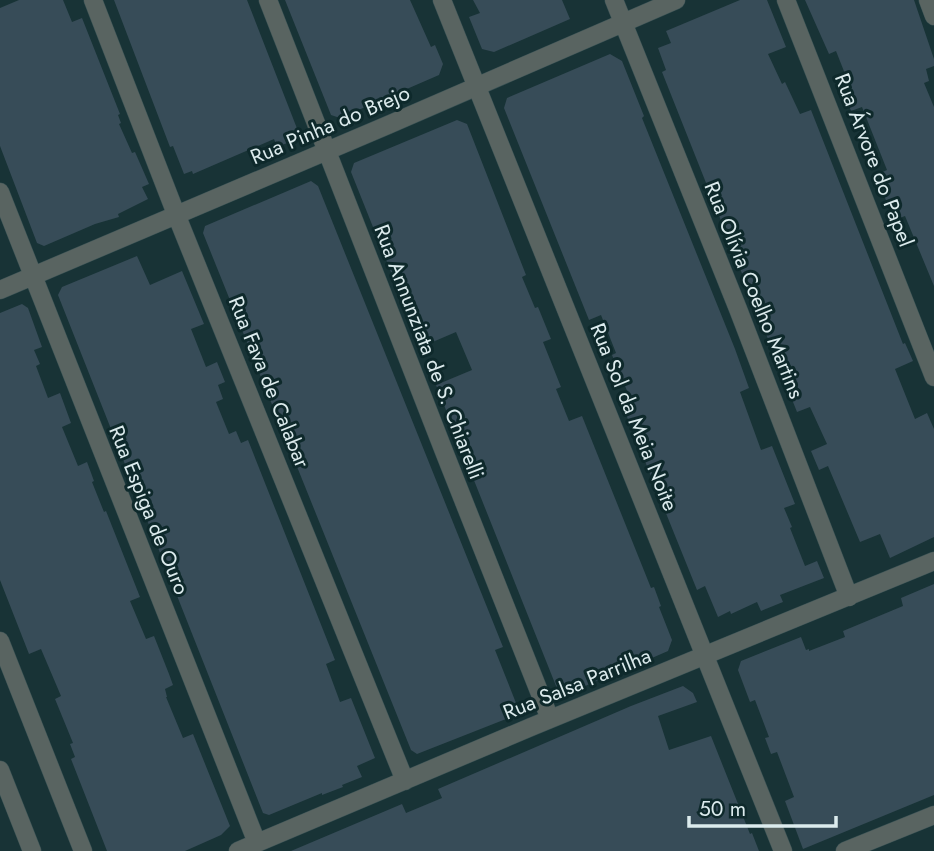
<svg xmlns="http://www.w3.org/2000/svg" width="934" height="851" font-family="Jost,sans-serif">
<rect width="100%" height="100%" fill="#183336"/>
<path fill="#374c58" d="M19 0H63L72 22 82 18 120 114 118 115 121 123 119 124 132 153 135 152 149 184 142 187 148 199 118 214 119 217 95 224 44 246 37 243 0 146V8Z
M114 0H247L298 131 295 140 277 147 274 139 193 174 192 171 184 174 173 146 170 147Z
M285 0H410L431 47 435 45 443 64 439 75 340 118 331 115Z
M473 0H562L570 19 494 52 482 49 469 17 480 13Z
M740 0H767L786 47 768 54 782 84 785 82 800 114 811 110 903 344 905 343 913 361 895 369 915 419 927 413 934 429V537L890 558 880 534 860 542 828 466 819 470 811 451 827 444 810 407 797 412 662 72 666 70 658 48 671 43 666 31Z
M805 0H914L934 59V66L926 69 929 81 924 83 934 107V286L905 216 897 219 896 217 893 218 876 175 887 170 862 107 851 111 844 92 851 89 836 51 829 54Z
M610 54 622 61 644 116 642 118 735 349 749 388 740 392 761 450 772 446 795 504 784 508 792 527 790 528 805 566 817 561 824 578 780 595 783 602 761 611 757 602 731 614 730 611 718 617 705 586 697 590 619 397 628 393 612 355 616 353 601 315 589 320 504 108 507 98Z
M457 120 467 124 526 275 522 277 535 308 538 307 551 339 543 342 561 387 556 389 569 421 582 416 651 588 654 587 661 606 659 607 672 640 668 651 645 661 643 657 599 675 601 679 565 695 558 691 436 385 472 370 456 332 421 347 351 172 354 163Z
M311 181 318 186 503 647 495 650 516 703 503 709 506 719 417 754 411 750 203 233 205 226Z
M137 256 150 285 182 271 204 324 191 329 206 367 217 362 225 382 218 385 223 399 216 402 229 434 236 431 241 443 248 440 335 660 326 664 340 702 351 698 375 758 357 766 362 777 342 785 343 787 322 795V793L269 815 263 813 58 295 62 287Z
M22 304 28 308 42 347 34 350 40 364 36 366 48 398 60 393 71 423 62 427 78 466 87 462 94 481 92 482 104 512 106 511 140 597 130 601 146 639 154 636 169 674 173 685 165 689 167 697H166L183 738 193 734 230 826 221 835 185 851H107L71 759 75 757 70 744 73 743 55 699 61 696 41 649 29 654 0 580V313Z
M934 584V795L803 849 785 801 794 797 777 752 771 754 765 738 769 737 755 700 750 702 738 670 741 661 801 637 806 650 809 649V651L845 637 843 631 903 606 901 598Z
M683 686 693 693 697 702 658 716 669 750 711 736 750 834 752 833 759 851H291L402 804 406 813 442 798 438 789 631 706Z"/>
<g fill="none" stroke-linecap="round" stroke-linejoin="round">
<g stroke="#375053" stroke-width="19">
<path id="minor" d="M93 0 176 214 405 781
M268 0 445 454 550 719
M442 0 783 851
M614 0 738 309 849 597
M786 0 934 377
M928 0 934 16
M0 192 257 843
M0 290 388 125 676 0
M238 851 531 727 934 561
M845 851 934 815"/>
</g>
<g stroke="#375053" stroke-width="19">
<path id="tertiary" d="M0 641 83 851
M0 770 32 851"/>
</g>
<use href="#minor" stroke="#596461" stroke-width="18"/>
<use href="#tertiary" stroke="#596461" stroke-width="18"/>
</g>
<g text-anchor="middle" stroke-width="6" stroke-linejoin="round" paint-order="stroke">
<g font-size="21" fill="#dcebed" stroke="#0e292b">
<text transform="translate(330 125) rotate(-23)" y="7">Rua Pinha do Brejo</text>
<text transform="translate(874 160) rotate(69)" y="7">Rua Árvore do Papel</text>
<text transform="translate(754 290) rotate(68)" y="7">Rua Olívia Coelho Martins</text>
<text transform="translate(429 352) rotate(69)" y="7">Rua Annunziata de S. Chiarelli</text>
<text transform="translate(269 382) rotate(68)" y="7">Rua Fava de Calabar</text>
<text transform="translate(634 417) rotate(68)" y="7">Rua Sol da Meia Noite</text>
<text transform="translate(149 510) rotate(68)" y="7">Rua Espiga de Ouro</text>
<text transform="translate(577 684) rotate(-22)" y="7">Rua Salsa Parrilha</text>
</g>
</g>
<path d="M689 816v10h147v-10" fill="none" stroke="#dcebed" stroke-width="3.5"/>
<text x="699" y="816" font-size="21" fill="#dcebed" stroke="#0e292b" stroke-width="5" paint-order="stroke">50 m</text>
</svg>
